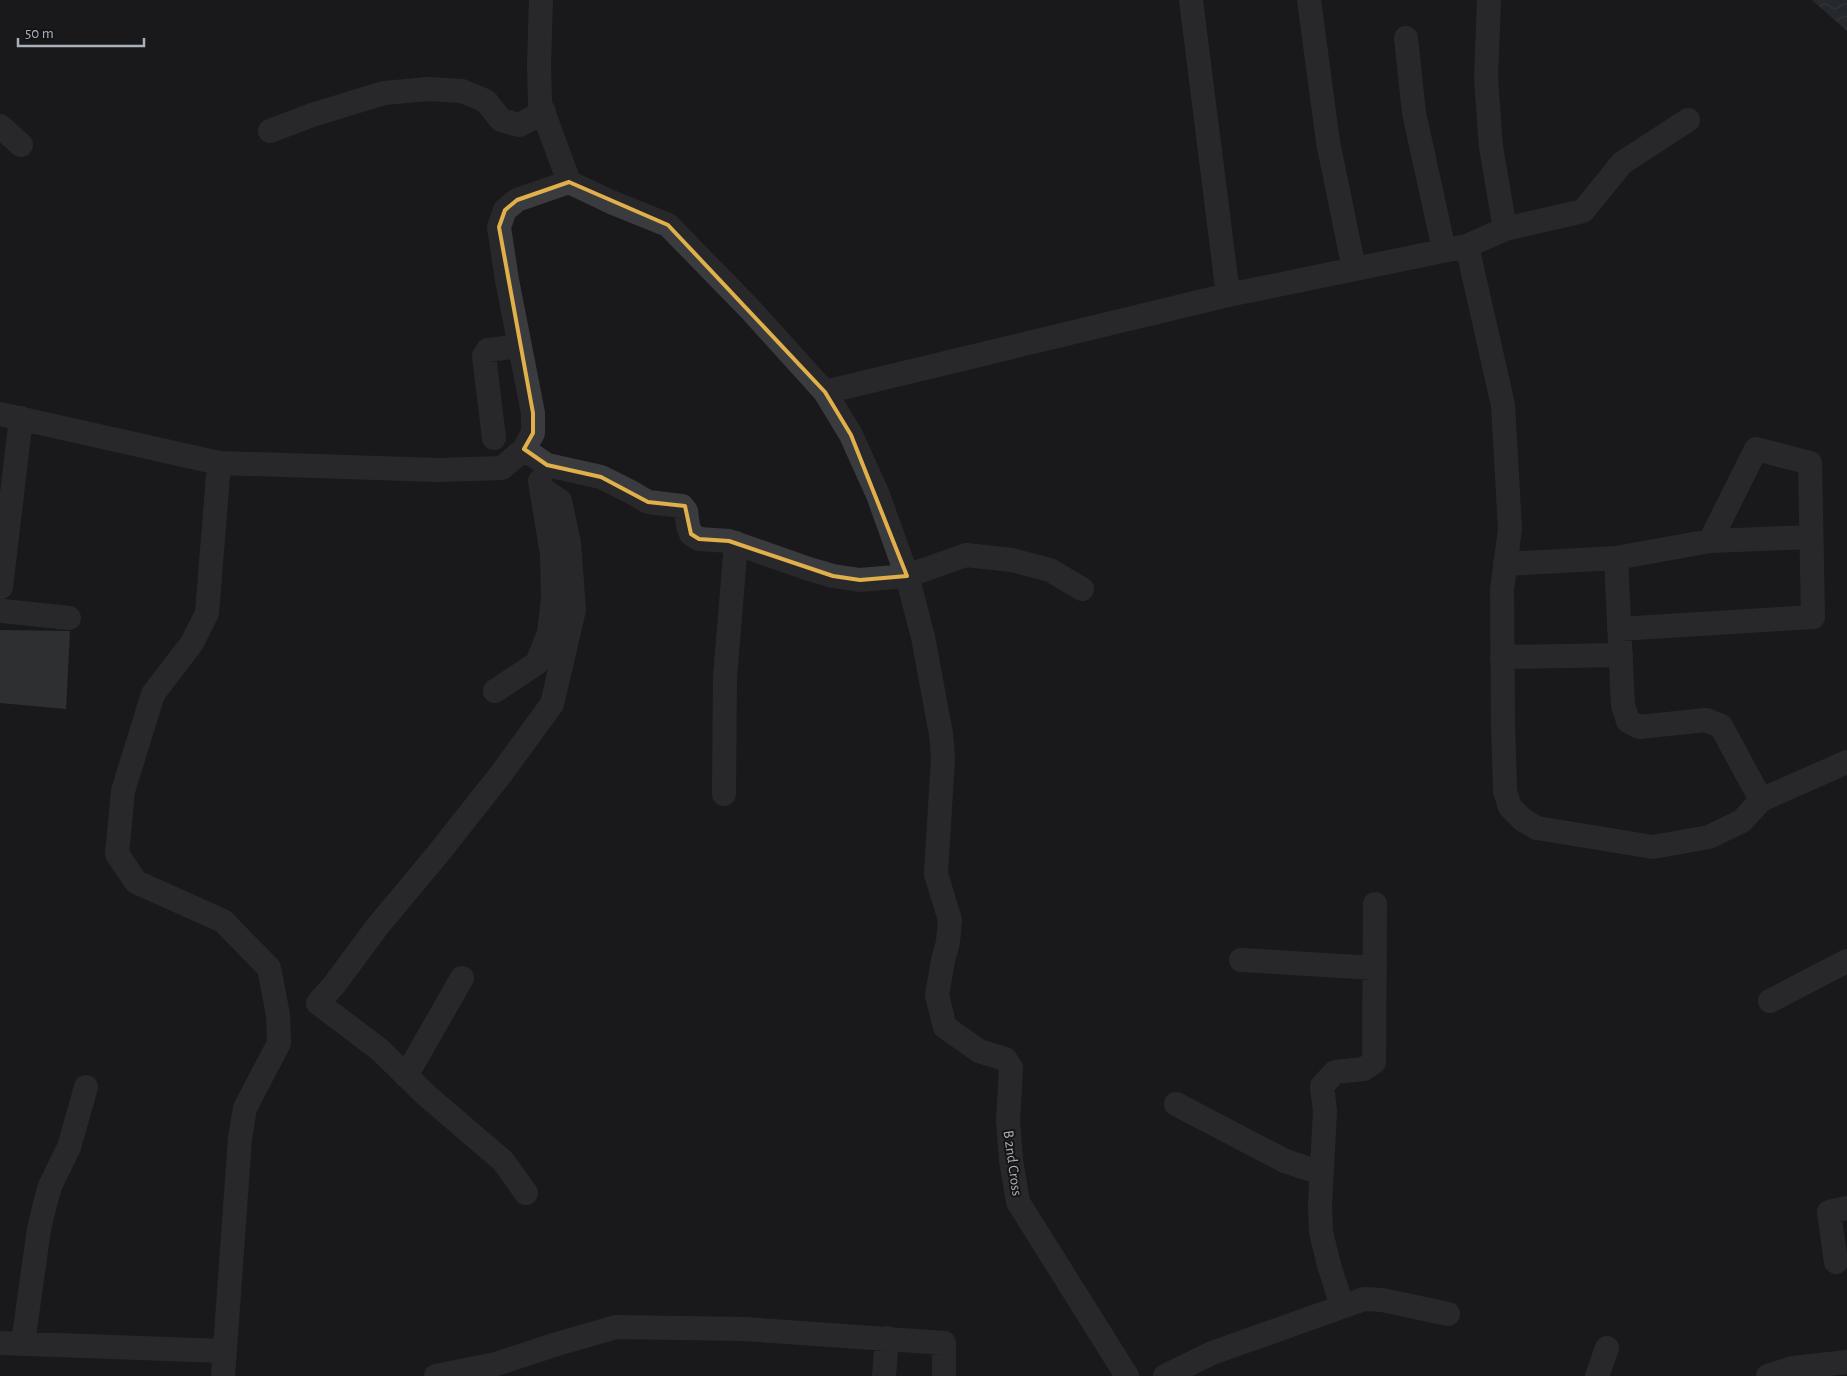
<svg xmlns="http://www.w3.org/2000/svg" width="1847" height="1376" font-family="'Alegreya Sans',sans-serif">
<defs>
<pattern id="water-waves" width="16" height="10" patternUnits="userSpaceOnUse" patternTransform="scale(1.25)"><rect width="16" height="10" fill="#333b42"/><path d="M0 5q4-4 8 0t8 0" fill="none" stroke="#4e555b"/></pattern>
</defs>
<rect width="100%" height="100%" fill="#19191b"/>
<path fill="url(#water-waves)" d="M1812 0H1847V31Z"/>
<path fill="#48494d" d="M0 630 70 631 66 709 0 703Z"/>
<g fill="none" stroke-linecap="round" stroke-linejoin="round">
<path stroke="#3a3b3f" stroke-width="24" d="M541 0 539 64 540 103 569 182
M1191 0 1228 295
M1309 0 1328 142 1354 269
M1489 0 1486 78 1491 147 1505 229
M1406 38 1414 113 1444 250
M0 126 21 145
M270 131 312 115 384 93 428 89 462 91 486 101 501 120 519 125 544 112
M1467 246 1503 405 1510 529 1502 590 1503 721 1505 791 1510 807 1523 820 1537 828 1653 847 1709 837 1742 821 1761 800 1847 762
M825 392 1228 295 1467 246 1505 229 1583 211 1622 163 1688 120
M0 414 219 463 439 470 502 468 524 449 533 433V413L507 280 499 227 505 210 517 200 569 182 611 202 668 225 749 308 825 392 851 435 878 495 907 576 923 637 941 734 943 758 936 874 950 920 948 942 943 960 937 995 945 1027 979 1051 1005 1059 1011 1068 1008 1120 1011 1160 1018 1202 1127 1376
M494 438 484 356 488 350 520 346
M524 449 547 465 601 477 631 492 648 502 682 506 686 511 688 526 691 534 699 539 729 541 809 569 833 576 860 580 907 576 966 555 1012 560 1050 570 1082 589
M219 463 207 613 192 643 153 694 123 791 117 854 136 882 223 921 269 968 278 1015 279 1043 245 1108 240 1138 223 1376
M1710 541 1811 537
M1616 558 1623 705 1628 721 1639 727 1706 720 1721 726 1761 800
M1505 564 1616 558 1710 541 1756 449 1810 463 1813 617 1619 629
M1 587 21 418
M3 611 69 618
M1502 657 1621 655
M495 691 537 663 549 633 553 599 552 554 540 481
M724 794 725 677 736 543
M1241 960 1375 968
M1770 1001 1847 961
M406 1076 462 978
M1176 1104 1285 1161 1321 1173
M526 1193 503 1161 426 1095 380 1050 318 1003 334 985 377 927 437 855 501 774 552 704 574 610 569 543 560 501 541 488
M1836 1262 1829 1212 1847 1208
M1342 1306 1329 1265 1321 1232 1320 1204 1325 1111 1322 1086 1335 1072 1364 1069 1374 1062 1375 904
M0 1343 224 1351
M23 1343 39 1229 45 1204 50 1186 69 1147 86 1087
M436 1376 496 1364 557 1344 616 1327 745 1329 944 1343V1376
M884 1376 887 1338
M1165 1376 1212 1353 1364 1299 1382 1300 1448 1314
M1597 1376 1607 1348
M1768 1376 1793 1368 1847 1362"/>
</g>
<path d="M0 0H1847V1376H0ZM569 182 668 225 825 392 851 435 907 576 860 580 833 576 729 541 699 539 691 534 685 506 648 502 601 477 547 465 524 449 533 433V413L499 227 505 210 517 200Z" fill="#19191b" fill-opacity=".55" fill-rule="evenodd"/>
<path fill="none" stroke="#e1b04a" stroke-width="4" stroke-linejoin="round" d="M569 182 668 225 825 392 851 435 907 576 860 580 833 576 729 541 699 539 691 534 685 506 648 502 601 477 547 465 524 449 533 433V413L499 227 505 210 517 200Z"/>
<g text-anchor="middle" stroke-width="4" stroke-linejoin="round" paint-order="stroke">
<g font-size="15" fill="#acb0b9" stroke="#141416">
<text transform="translate(1013 1163) rotate(82)" y="5">B 2nd Cross</text>
</g>
</g>
<path d="M18 38v8h126v-8" fill="none" stroke="#acb0b9" stroke-width="2.5"/>
<text x="25" y="38" font-size="15" fill="#acb0b9" stroke="#141416" stroke-width="4" paint-order="stroke">50 m</text>
</svg>
